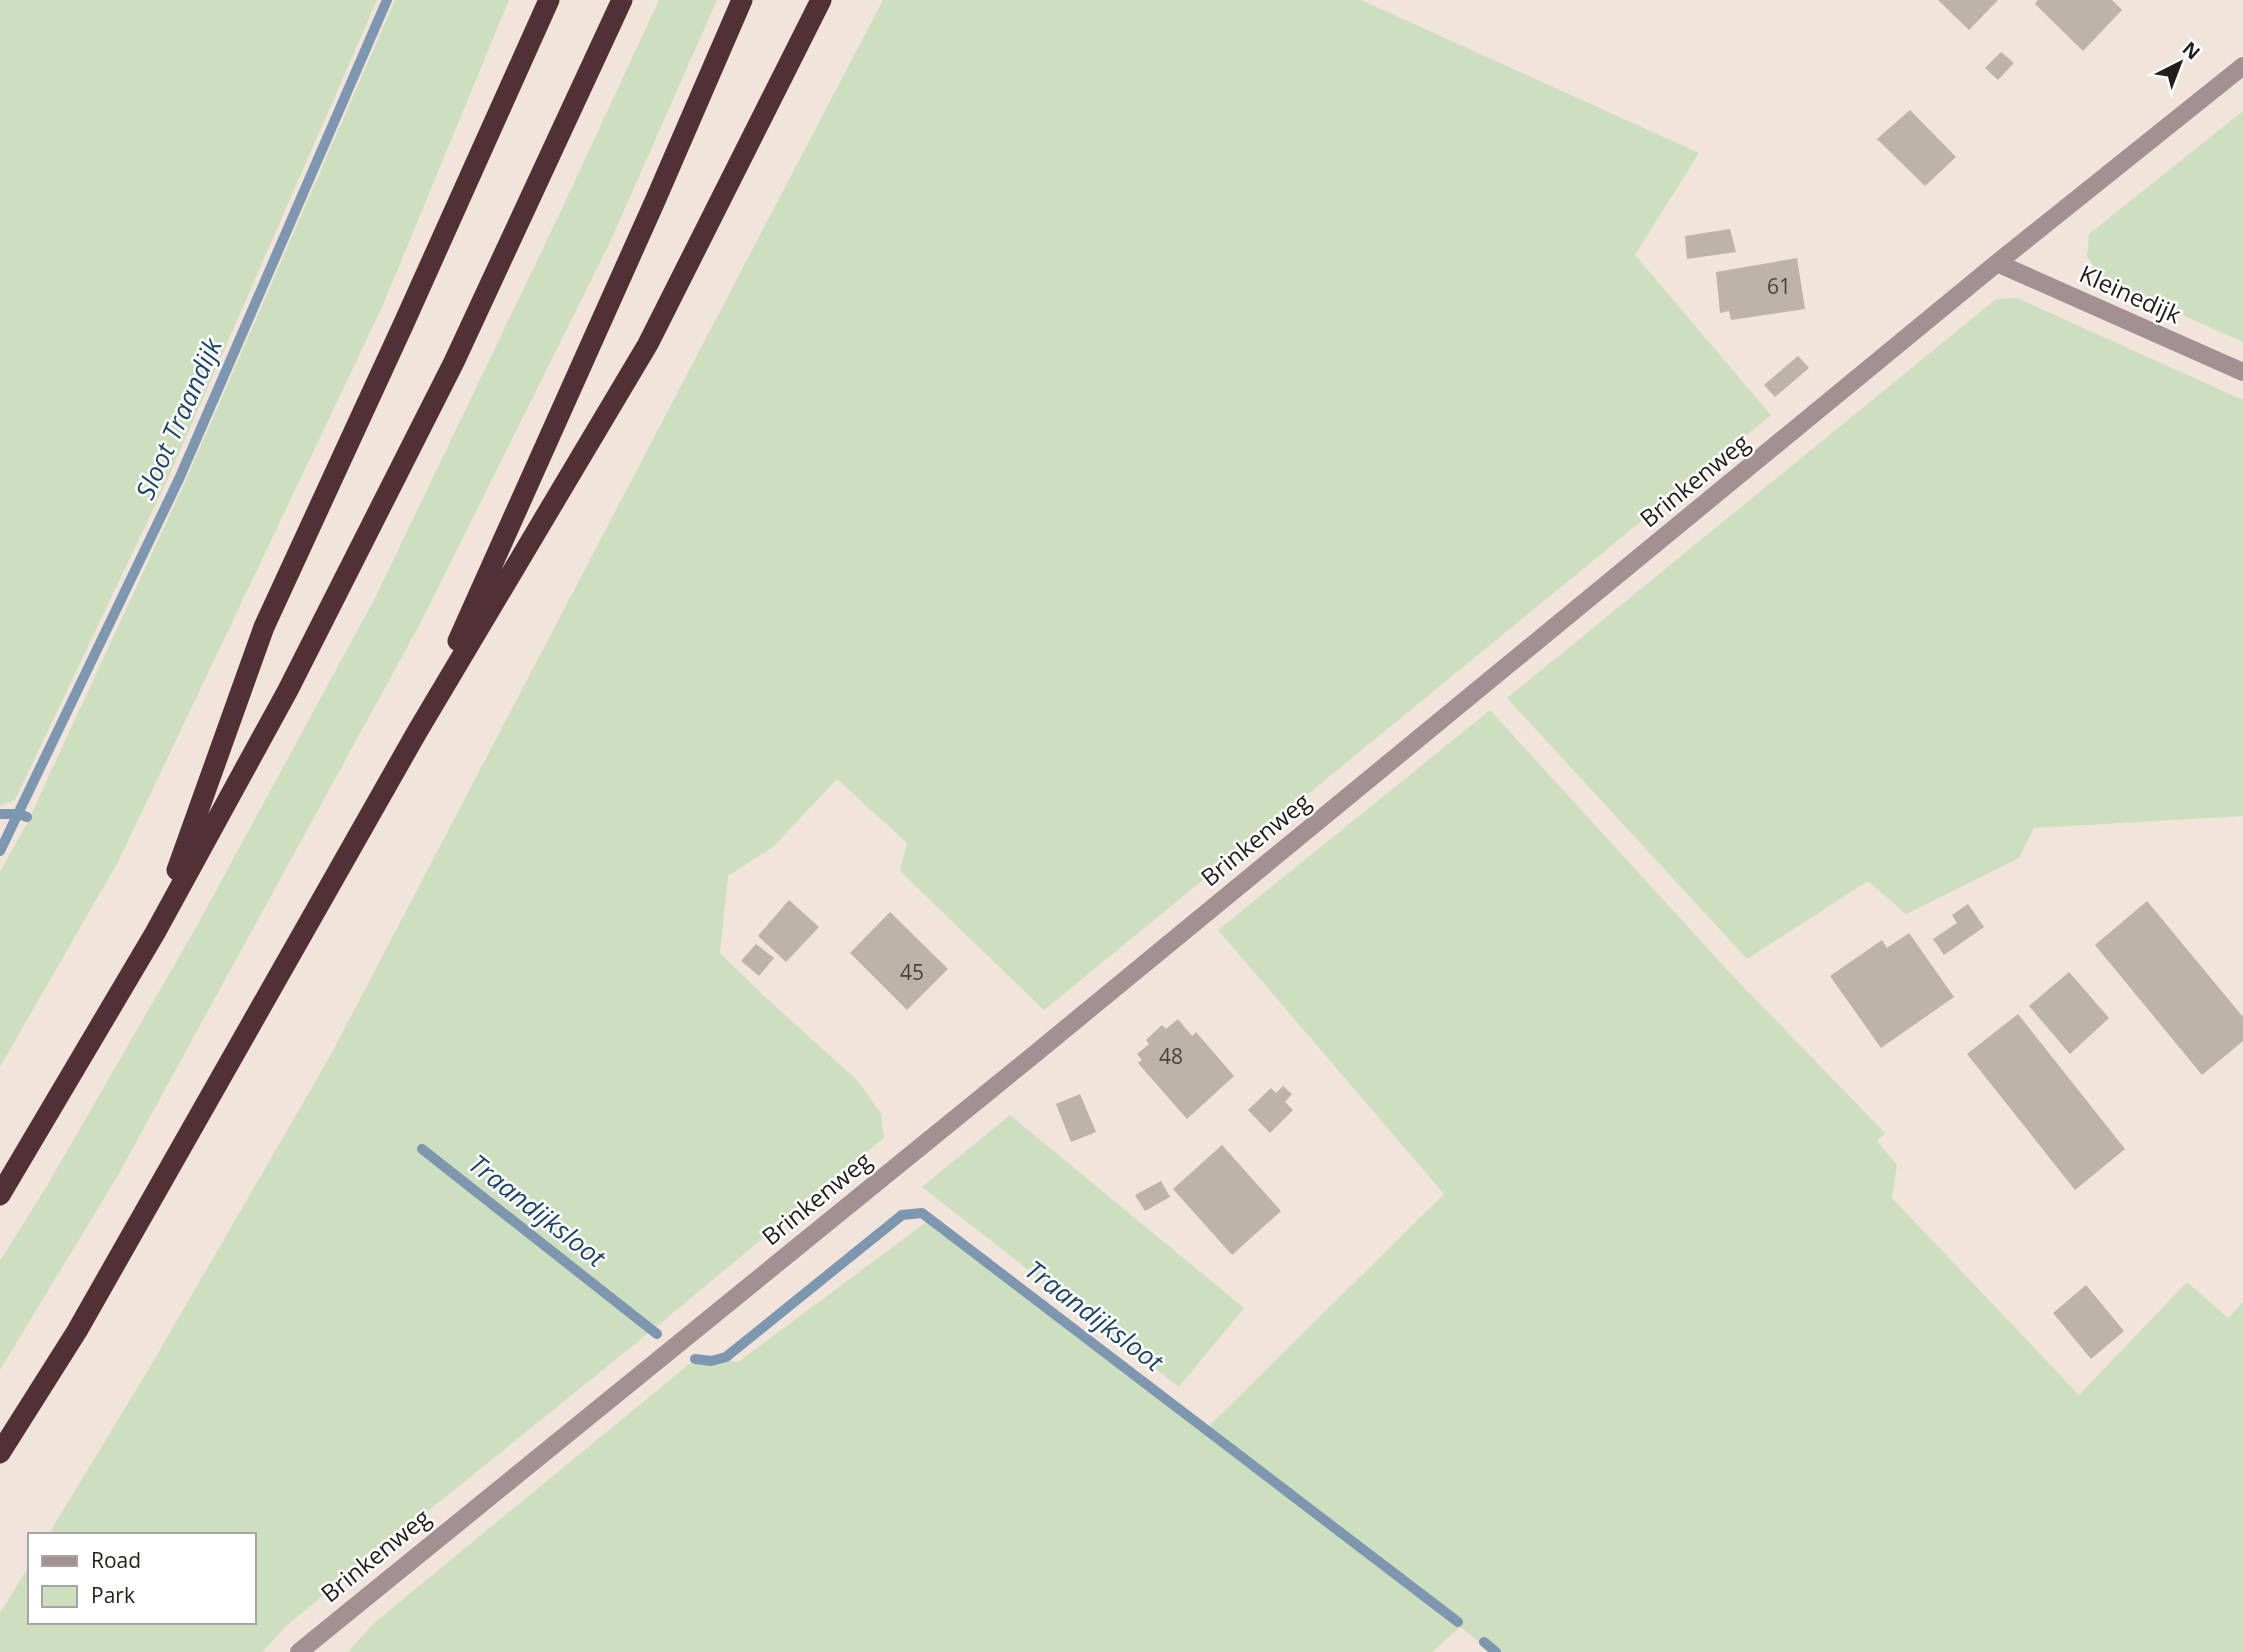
<svg xmlns="http://www.w3.org/2000/svg" width="2243" height="1652" font-family="'Open Sans',sans-serif">
<rect width="100%" height="100%" fill="#f1e4db"/>
<path fill="#cedfc0" d="M0 0H377L169 476 15 800 0 806Z
M395 0H509L383 305 119 860 0 1067V872L28 821 185 482Z
M659 0H717L610 242 421 622 117 1177 0 1370V1261L45 1189 194 931 375 598 558 217Z
M883 0H1361L1699 153 1635 255 1771 415 1044 1010 900 871 907 843 837 779 773 847 728 876 720 953 764 996 858 1081 881 1114 884 1138 651 1331 287 1625 262 1652H0V1613L30 1564V1622H254V1535H48L154 1360 329 1058Z
M2243 111V342L2131 292 2099 274 2087 256 2089 234Z
M2017 298 2243 400V816L2034 828 2019 858 1906 914 1868 881 1747 959 1507 698 1996 299Z
M1490 710 1731 974 1885 1133 1877 1141 1897 1165 1892 1198 2079 1395 2187 1282 2228 1318 2243 1302V1652H1492L1460 1627 1432 1652H348L374 1623 699 1356 738 1362 929 1220 1203 1432 1444 1194 1218 930Z
M1010 1115 1244 1308 1179 1387 922 1187Z"/>
<g fill="none" stroke-linecap="round" stroke-linejoin="round">
<path stroke="#7d97b0" stroke-width="10" d="M0 814H19L27 817
M0 851 179 479 387 0
M422 1149 657 1334
M695 1359 711 1361 726 1357 902 1215 922 1213 1458 1622
M1484 1642 1496 1652"/>
</g>
<path fill="#beb3a8" d="M1938 0H1998L1969 30Z
M2038 0H2112L2122 10 2083 51 2035 4Z
M2001 52 2014 63 1998 80 1985 68Z
M1910 110 1956 157 1925 186 1877 139Z
M1730 229 1736 252 1687 259 1685 236Z
M1797 258 1805 309 1731 320 1729 311 1720 313 1716 272Z
M1798 356 1809 368 1775 397 1764 385Z
M789 900 819 927 786 962 758 936Z
M2147 901 2243 1017V1041L2202 1075 2095 945Z
M1968 904 1984 927 1944 955 1933 939 1957 923 1952 915Z
M890 912 948 969 907 1010 850 953Z
M1909 933 1954 997 1881 1048 1830 976 1882 940 1887 948Z
M756 944 774 958 759 976 741 961Z
M2069 972 2109 1018 2070 1054 2029 1006Z
M2018 1014 2125 1149 2075 1190 1967 1054Z
M1178 1019 1192 1036 1196 1032 1234 1076 1187 1119 1138 1063 1142 1060 1137 1054 1149 1044 1146 1040 1162 1025 1166 1029Z
M1283 1086 1292 1094 1285 1102 1293 1110 1270 1133 1248 1110 1271 1088 1276 1093Z
M1080 1094 1096 1132 1071 1142 1056 1104Z
M1222 1145 1281 1211 1232 1255 1173 1189Z
M1161 1181 1170 1197 1145 1211 1135 1195Z
M2086 1285 2124 1331 2091 1359 2053 1313Z"/>
<g fill="none" stroke-linecap="round" stroke-linejoin="round">
<path stroke="#a29092" stroke-width="18" d="M1997 263 2243 372
M299 1652 1036 1053 1997 263 2243 66"/>
<path stroke="#523136" stroke-width="21" d="M458 641 655 201 742 0
M177 870 264 627 404 323 549 0
M0 1195 155 933 288 690 454 362 622 0
M0 1453 77 1331 417 732 648 344 821 0"/>
</g>
<g text-anchor="middle" stroke-width="5" stroke-linejoin="round" paint-order="stroke">
<g font-size="21" fill="#49433e">
<text x="1779" y="294">61</text>
<text x="912" y="980">45</text>
<text x="1171" y="1064">48</text>
</g>
<g font-size="24" fill="#221e1a" stroke="#fff">
<text transform="translate(2130 295) rotate(24)" y="8">Kleinedijk</text>
<text transform="translate(1695 481) rotate(-39)" y="8">Brinkenweg</text>
<text transform="translate(1256 840) rotate(-39)" y="8">Brinkenweg</text>
<text transform="translate(817 1199) rotate(-39)" y="8">Brinkenweg</text>
<text transform="translate(376 1556) rotate(-39)" y="8">Brinkenweg</text>
</g>
<g font-size="26" font-style="italic" fill="#1c4569" stroke="#fff">
<text transform="translate(179 419) rotate(-66)" y="9">Sloot Traandijk</text>
<text transform="translate(537 1211) rotate(38)" y="9">Traandijksloot</text>
<text transform="translate(1094 1316) rotate(37)" y="9">Traandijksloot</text>
</g>
</g>
<rect x="28" y="1533" width="228" height="91" fill="#ffffff" stroke="#a7a5a3" stroke-width="2"/>
<rect x="42" y="1556" width="35" height="10" fill="#a29092" stroke="#a7a5a3" stroke-width="2"/>
<text x="91" y="1568" font-size="21" fill="#221e1a">Road</text>
<rect x="42" y="1586" width="35" height="21" fill="#cedfc0" stroke="#a7a5a3" stroke-width="2"/>
<text x="91" y="1603" font-size="21" fill="#221e1a">Park</text>
<g transform="translate(2180 63) rotate(42)" stroke="#ffffff" stroke-width="5" paint-order="stroke">
<path d="M0-5L12 26L0 18L-12 26Z" fill="#221e1a"/>
<text y="-10" font-size="19" font-weight="bold" text-anchor="middle" fill="#221e1a">N</text>
</g>
</svg>
